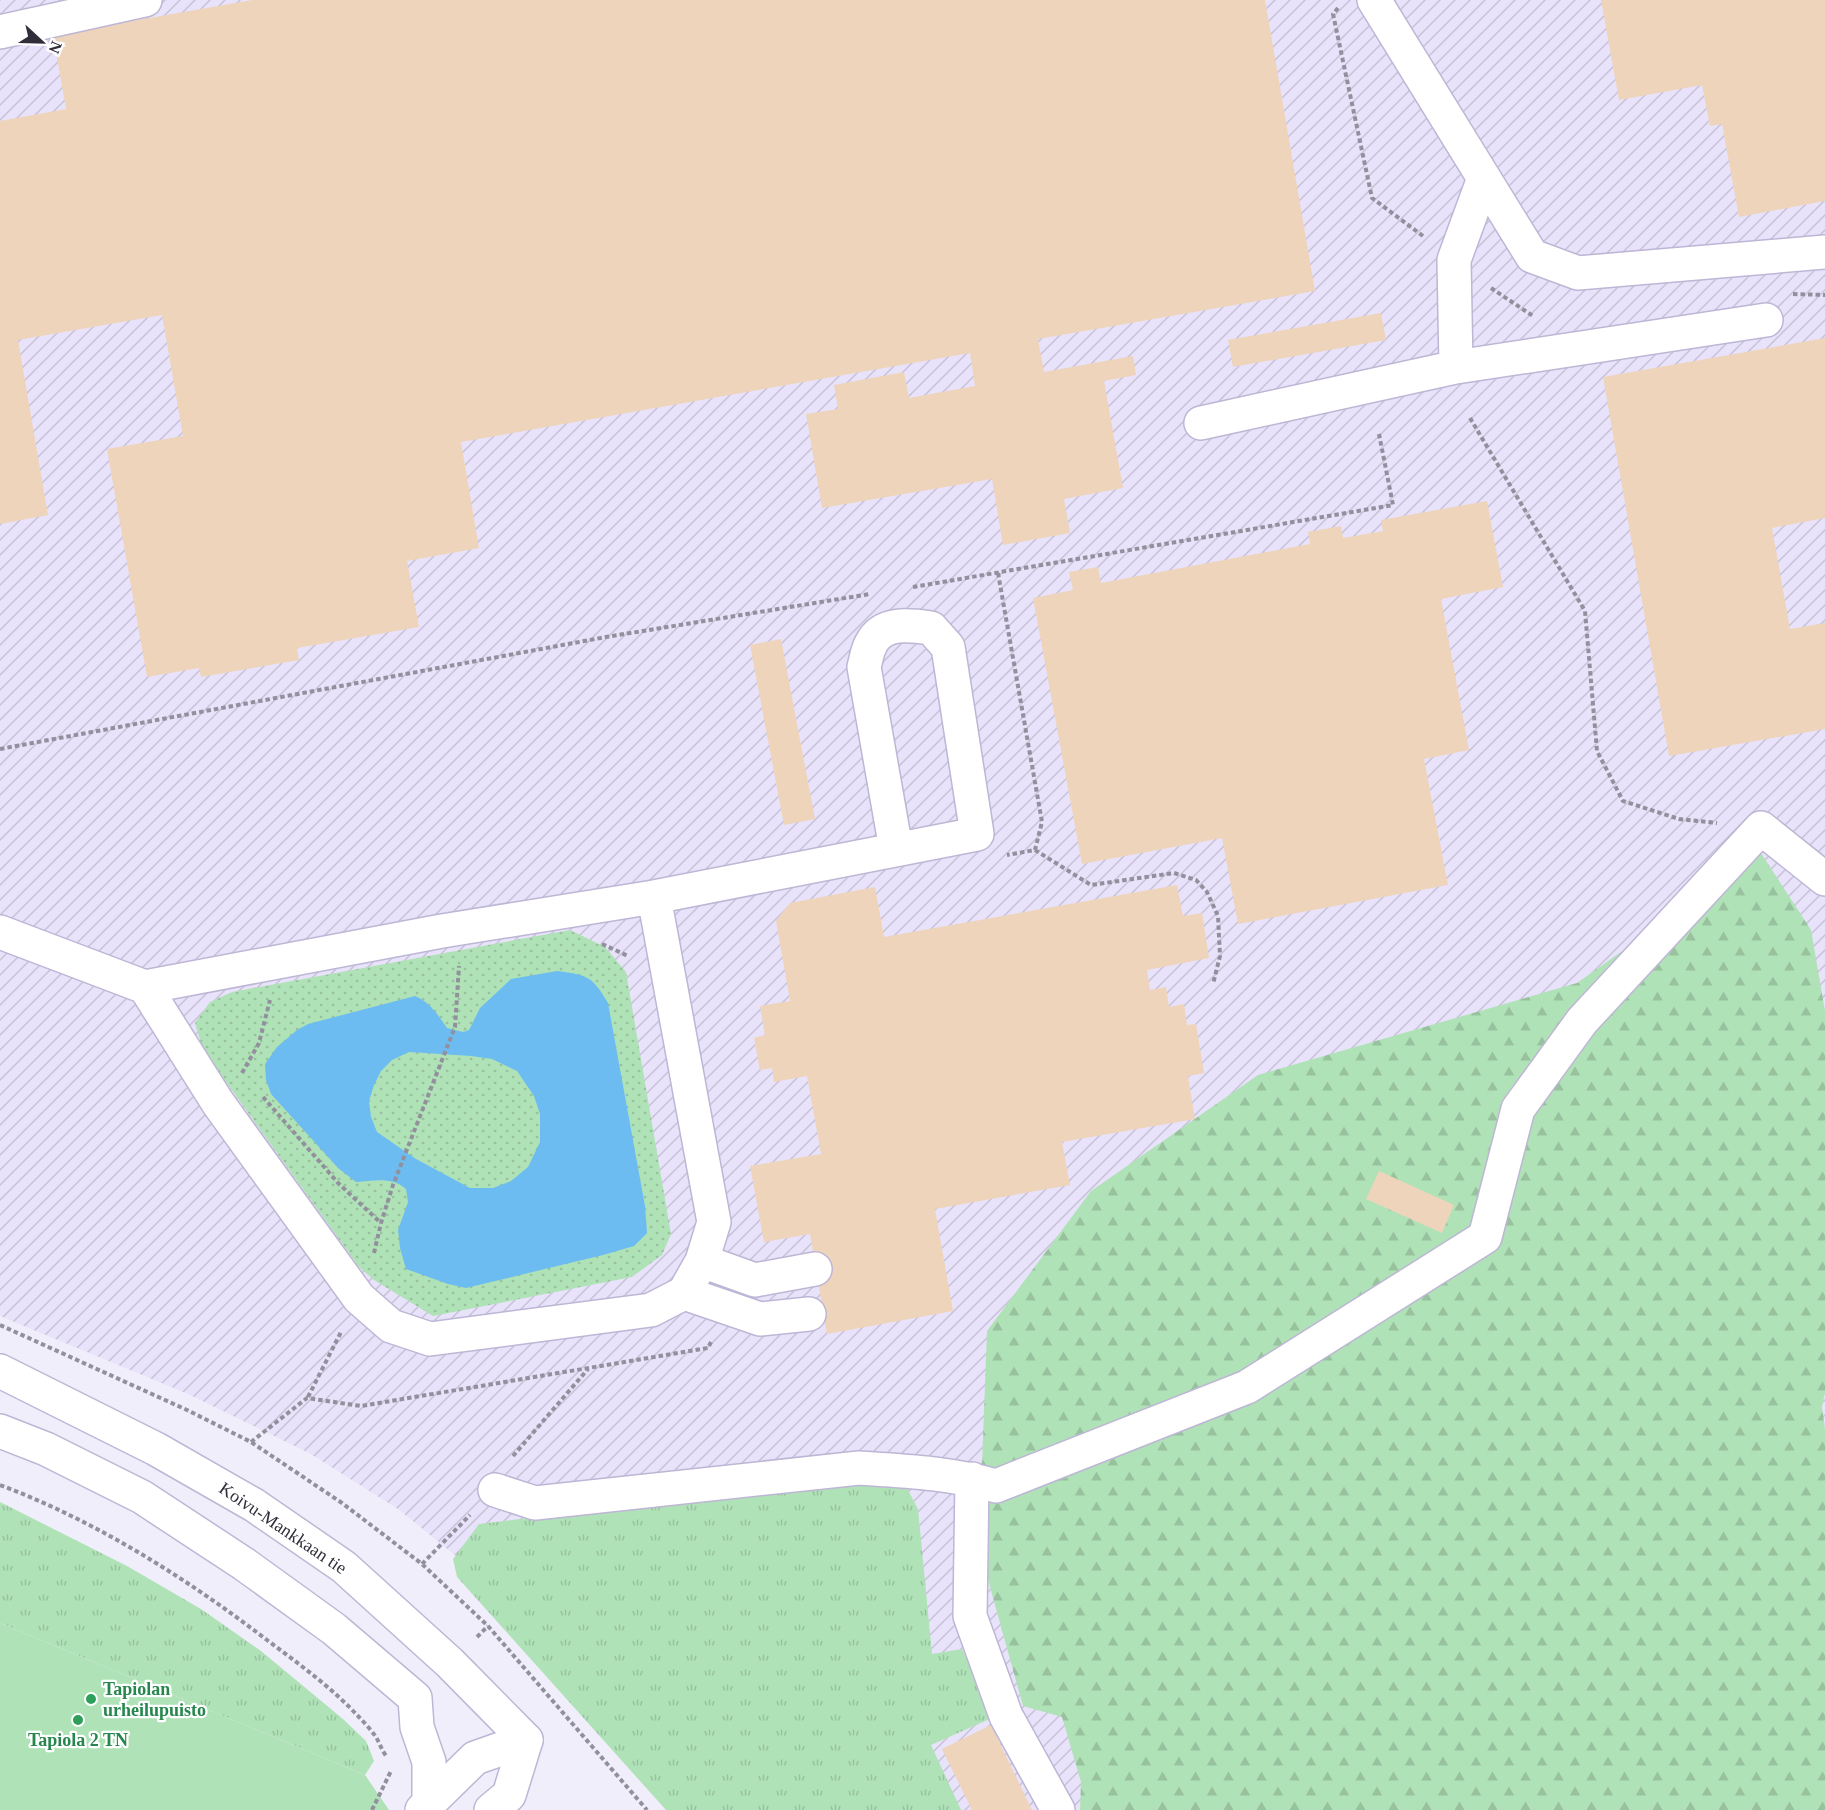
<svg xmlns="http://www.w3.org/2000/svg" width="1825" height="1810" font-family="'Times New Roman',serif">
<defs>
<pattern id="industrial-furrows" width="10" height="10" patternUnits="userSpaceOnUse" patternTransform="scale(1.5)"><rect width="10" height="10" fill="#e8e2fa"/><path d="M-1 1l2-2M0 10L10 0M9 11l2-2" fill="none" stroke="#c7c2d7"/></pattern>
<pattern id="grass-tufts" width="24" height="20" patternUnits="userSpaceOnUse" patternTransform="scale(1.5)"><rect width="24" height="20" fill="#b0e2b7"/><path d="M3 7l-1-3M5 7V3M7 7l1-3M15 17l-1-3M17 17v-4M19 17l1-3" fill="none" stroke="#98c29e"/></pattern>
<pattern id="forest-firs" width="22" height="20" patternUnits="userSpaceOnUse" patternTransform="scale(1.5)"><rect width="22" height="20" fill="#b0e2b7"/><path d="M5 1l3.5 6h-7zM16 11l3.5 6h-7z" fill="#98c29e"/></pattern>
<pattern id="park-dots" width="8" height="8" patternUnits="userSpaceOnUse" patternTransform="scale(1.5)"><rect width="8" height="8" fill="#b0e2b7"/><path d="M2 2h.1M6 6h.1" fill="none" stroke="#98c29e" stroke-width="1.8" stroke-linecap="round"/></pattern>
</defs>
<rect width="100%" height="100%" fill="#f1eefb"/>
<path fill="url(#industrial-furrows)" d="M0 0H1825V1810H710L498 1590 398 1509 309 1453 188 1394 0 1316Z"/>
<path fill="url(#grass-tufts)" d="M872 1476 902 1479 918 1509 932 1654 962 1649 994 1717 931 1745 961 1810H666L457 1577 453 1559 479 1524Z
M0 1502 127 1566 201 1609 261 1651 343 1719 366 1741 374 1761 365 1775 0 1623Z"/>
<path fill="url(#forest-firs)" d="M1761 853 1811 930 1825 1011V1393L1822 1407 1825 1429V1810H1080L1081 1782 1062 1717 1023 1706 979 1547 987 1331 1091 1191 1258 1075 1577 983Z"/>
<path fill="url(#park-dots)" d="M570 930 605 947 626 972 671 1234 662 1255 632 1277 433 1316 374 1280 359 1267 203 1050 195 1023 210 1002 232 992Z"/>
<path fill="#b0e2b7" d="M0 1623 365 1775 389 1810H0Z"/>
<path fill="#6cbcf1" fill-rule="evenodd" d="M557 971C588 975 592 976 608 1003L645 1206 647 1233 634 1246 603 1255 466 1288 448 1284 406 1269 400 1248 398 1230 408 1202 406 1189C392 1176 373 1181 356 1182L338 1168 271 1094 266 1080 265 1064 277 1047 297 1030 308 1024 415 996C431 1003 438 1015 447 1028L463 1032 469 1030 480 1008 511 979ZM409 1052 471 1056 492 1059 517 1071 534 1096 540 1114V1142L528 1167 511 1181 493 1188H470L416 1159 377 1132 371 1117 369 1101 374 1085 381 1071 392 1060Z"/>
<path fill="#eed4bb" d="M252 0H1265L1315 291 1038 339 1044 372 1133 356 1136 375 1104 381 1123 488 1064 499 1070 533 1003 545 992 479 822 508 806 414 838 409 834 385 904 372 909 398 975 386 970 353 461 442 479 548 407 561 419 627 297 648 299 660 201 677 199 668 147 677 107 449 183 436 162 315 18 340 48 515 0 524V121L66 109 53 35Z
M1601 0H1825V201L1739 217 1722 124 1710 126 1702 85 1619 100Z
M1381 313 1386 340 1233 367 1228 340Z
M1825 338V518L1772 528 1790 629 1825 623V729L1669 756 1603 377Z
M1487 501 1503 587 1441 599 1469 750 1424 759 1448 885 1238 924 1222 838 1082 864 1033 598 1073 590 1069 572 1098 567 1101 583 1310 544 1308 532 1341 526 1343 538 1383 531 1381 520Z
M781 639 815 819 784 825 750 645Z
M1177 885 1183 916 1202 913 1209 958 1147 970 1150 990 1166 987 1169 1007 1184 1004 1187 1025 1196 1024 1204 1073 1188 1076 1195 1119 1062 1142 1070 1185 935 1209 953 1311 827 1334 810 1234 764 1242 750 1166 821 1154 807 1076 774 1082 772 1068 760 1070 754 1038 765 1035 760 1006 790 1001 776 921 790 903 875 887 884 937Z
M1379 1171 1454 1205 1442 1233 1366 1199Z
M991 1725 1032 1810H972L942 1749Z"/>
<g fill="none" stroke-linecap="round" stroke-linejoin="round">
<g stroke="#beb6d5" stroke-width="36">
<path id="minor" d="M1374 0 1532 256 1578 273 1825 252
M0 32 145 0
M1456 367 1454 260 1484 178
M1201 423 1456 367 1766 320
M0 932 145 987 218 1103 359 1298 391 1326 430 1339 651 1310 684 1293 702 1261 714 1222 654 897
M145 987 442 931 654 897 977 834 948 647 931 628C910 625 882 621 871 644 867 651 866 660 864 667L896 849
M702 1261 755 1280 815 1269
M684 1293 760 1319 809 1314
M972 1479 970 1616 1006 1716 1058 1810
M495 1490 535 1503 859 1468C905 1471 951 1473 996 1486L1247 1387 1485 1237 1518 1109 1582 1021 1761 828 1825 879
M422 1810 475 1758 526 1740
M491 1810 509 1795 526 1740"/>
</g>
<g stroke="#beb6d5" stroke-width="36">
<path id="major" d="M0 1371 156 1449 254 1505 344 1567 450 1663 526 1740
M0 1431 46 1449 142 1497 244 1564 334 1629 415 1698 417 1727 429 1762V1802"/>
</g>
<path stroke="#93909d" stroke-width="4" stroke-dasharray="4.5 3" stroke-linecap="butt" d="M1338 8 1333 14 1372 198 1423 236
M1491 288 1533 316H1535
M1793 294 1825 295
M1470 418 1585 611 1597 751 1623 801 1679 819 1717 823
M998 573 1042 822 1035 850 1007 855
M913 587 1393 505 1379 434
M0 749 606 637 870 594
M1035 850 1091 885 1174 873 1196 880 1207 892 1218 916 1220 956 1213 984
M602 944 628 956
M242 1073 259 1043 270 1000
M263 1097 339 1184 381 1223
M374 1253 381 1223 393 1185 455 1027 459 966
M0 1325 187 1410 251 1442 342 1503 422 1564 488 1626 647 1810
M308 1397 341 1332
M251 1442 307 1398 361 1406 708 1348 711 1342
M513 1456 588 1369
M0 1485C96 1521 186 1578 267 1640 299 1664 331 1687 358 1716 364 1722 371 1730 376 1737 380 1744 382 1751 387 1757
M422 1564 470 1515
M477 1637 488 1626
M372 1810 391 1771"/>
<use href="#minor" stroke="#fff" stroke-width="33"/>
<use href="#major" stroke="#fff" stroke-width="33"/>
</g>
<g fill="#2e9e5b" stroke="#fff" stroke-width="2">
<circle cx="91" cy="1699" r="6"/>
<circle cx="78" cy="1720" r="6"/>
</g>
<g text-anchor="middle" stroke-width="4.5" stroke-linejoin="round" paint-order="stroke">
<g font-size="18" fill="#312e3a" stroke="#fff">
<text transform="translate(283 1528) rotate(34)" y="6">Koivu-Mankkaan tie</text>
</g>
<g font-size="18" font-weight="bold" fill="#27864d" stroke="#fff" text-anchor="start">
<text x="103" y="1695">Tapiolan<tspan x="103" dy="21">urheilupuisto</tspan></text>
<text x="78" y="1746" text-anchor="middle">Tapiola 2 TN</text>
</g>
</g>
<g transform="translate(42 42) rotate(112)" stroke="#ffffff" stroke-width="4.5" paint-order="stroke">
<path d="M0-4.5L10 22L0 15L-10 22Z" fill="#312e3a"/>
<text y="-9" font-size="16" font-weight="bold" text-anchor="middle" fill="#312e3a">N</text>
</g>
</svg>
